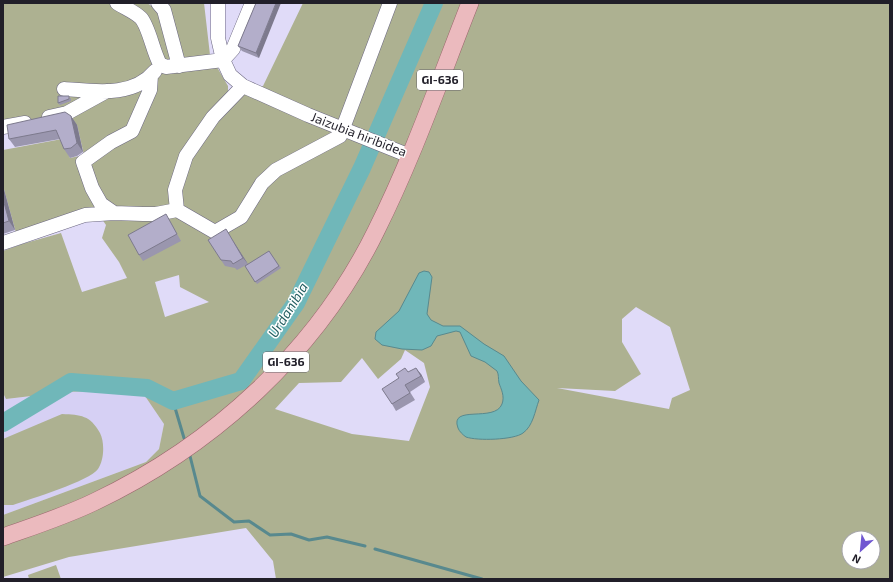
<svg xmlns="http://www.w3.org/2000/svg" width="893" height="582" font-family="'Exo 2',sans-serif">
<rect width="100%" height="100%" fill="#e0dbf8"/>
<path fill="#d6d0f4" d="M116 390 145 395 164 424 159 449 146 462 3 515V393L6 399 65 392Z"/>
<path fill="#adb191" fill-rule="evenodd" d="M3 3H147L158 10 163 3H204L210 55 228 86V102L263 86 303 3H890V579H276L273 561 246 528 69 557 3 577V515L146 462 159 449 164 424 145 396 116 390 65 392 6 399 3 393V251L22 244 61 233 82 292 127 278 119 262 102 238 106 225 95 209 16 233 3 186V150L62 139 70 158 84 155 77 125 3 132ZM179 275 180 287 209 302 165 317 155 282ZM636 307 670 327 690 390 672 398 669 409 557 388 615 391 641 374 622 342V319ZM405 350 424 363 430 387 409 441 352 434 275 409 299 383 341 382 362 358 378 379 401 359ZM849 538H873V562H849Z
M62 414C81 415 90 415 100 433 105 443 104 460 98 469 90 481 30 499 13 505H3V439Z
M56 565 61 579H29L28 575Z"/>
<path fill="#70b7b9" stroke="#58898e" d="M424 271 429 272 432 277 427 314 431 320 443 326H460L484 344 504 356 521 381 539 400C535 411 533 426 523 433 514 440 477 441 466 437 463 435 459 431 458 428 449 404 495 423 502 404 505 396 501 389 499 383 498 378 499 375 497 371L485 362 471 356 460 332 456 331 437 336 431 346 422 350 402 349 382 345 375 339 376 332 399 311 419 273Z"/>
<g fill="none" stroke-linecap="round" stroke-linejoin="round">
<path stroke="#58898e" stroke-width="3" d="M173 401 184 438
M190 456 200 496 234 522 249 521 270 535 291 534 309 540 327 537 365 546
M375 549 482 579"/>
<path stroke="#70b7b9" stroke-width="18" d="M3 423 71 382 147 388 173 401 241 381 296 303 362 168 434 3"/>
<g stroke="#6c6881" stroke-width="15">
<path id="minor" d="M117 3C125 8 135 12 141 18 149 27 153 52 160 64L166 67 223 60 233 49 252 3
M158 3 164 10 179 66
M218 3V38L223 60 230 75 243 86 308 115 410 156
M64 89C94 91 133 98 155 71
M49 117 67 113 107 91
M3 127 25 123
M177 210 215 232 241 217 262 183 276 170 340 136 390 3
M114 213 101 204 92 188 83 162 111 142 132 131 150 90 151 75
M3 243 85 215 114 213 143 214H156L177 210 175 190 186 156 213 117 243 86"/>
</g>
<g stroke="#9b666d" stroke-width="18">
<path id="major" d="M3 537C34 526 65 516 94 502 214 445 317 351 376 231 413 157 440 79 470 3"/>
</g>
<use href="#minor" stroke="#fff" stroke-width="14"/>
<use href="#major" stroke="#ebbabe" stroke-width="17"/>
</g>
<path fill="#9a96ae" d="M256 3 259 58 242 51 238 46Z
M71 98V101L60 105 58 103Z
M71 116 77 125 83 152 77 156 70 158 64 149 60 139 15 147 9 139Z
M3 186 15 230 3 234Z
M170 221 181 241 143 261 139 255Z
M230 236 248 264 237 270 235 268 225 266 221 260Z
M269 251 281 268 257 284 245 266Z
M408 372 421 374 425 382 410 392 415 400 396 411 392 404Z"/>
<path fill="#7d7a8d" d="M276 3H281L259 58 256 53Z
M71 116 77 125 83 152 77 143Z
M3 186 15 230 9 221 3 199Z
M226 229 230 236 248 264 243 258Z
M416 368 421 374 425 382 421 376Z"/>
<path fill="#b3aeca" stroke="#7d7a8d" d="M256 3H276L256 53 238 46Z
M58 96H69V99L58 103Z
M65 112 71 116 77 143 71 148 64 149 56 130 9 139 7 125Z
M3 199 9 221 3 223Z
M166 214 177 234 139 255 128 235Z
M226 229 243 258 233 264 231 261 221 260 208 240Z
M269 251 279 266 255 282 245 266Z
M405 368 408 372 416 368 421 376 405 385 410 393 392 404 382 389 399 378 396 374Z"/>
<g text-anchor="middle" stroke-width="3" stroke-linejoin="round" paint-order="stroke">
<g fill="#fff" stroke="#646269" stroke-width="1">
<rect x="417" y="70" width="46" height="20" rx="3"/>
<rect x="263" y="352" width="46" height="20" rx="3"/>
</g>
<g font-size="12" font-weight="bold" fill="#211f29">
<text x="440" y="84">GI-636</text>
<text x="286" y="366">GI-636</text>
</g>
<g font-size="13" fill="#211f29" stroke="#fff">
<text transform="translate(359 134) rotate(21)" y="5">Jaizubia hiribidea</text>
</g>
<g font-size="14" font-style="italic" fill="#256062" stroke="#fff">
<text transform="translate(288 310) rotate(-58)" y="5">Urdanibia</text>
</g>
</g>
<rect width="893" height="582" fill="none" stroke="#211f29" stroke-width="8"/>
<g transform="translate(861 550) rotate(207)"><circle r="19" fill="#ffffff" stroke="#a6a5a9"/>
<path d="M0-3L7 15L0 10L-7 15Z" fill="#7057d1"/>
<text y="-6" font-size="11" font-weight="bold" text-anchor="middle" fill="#211f29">N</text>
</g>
</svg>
